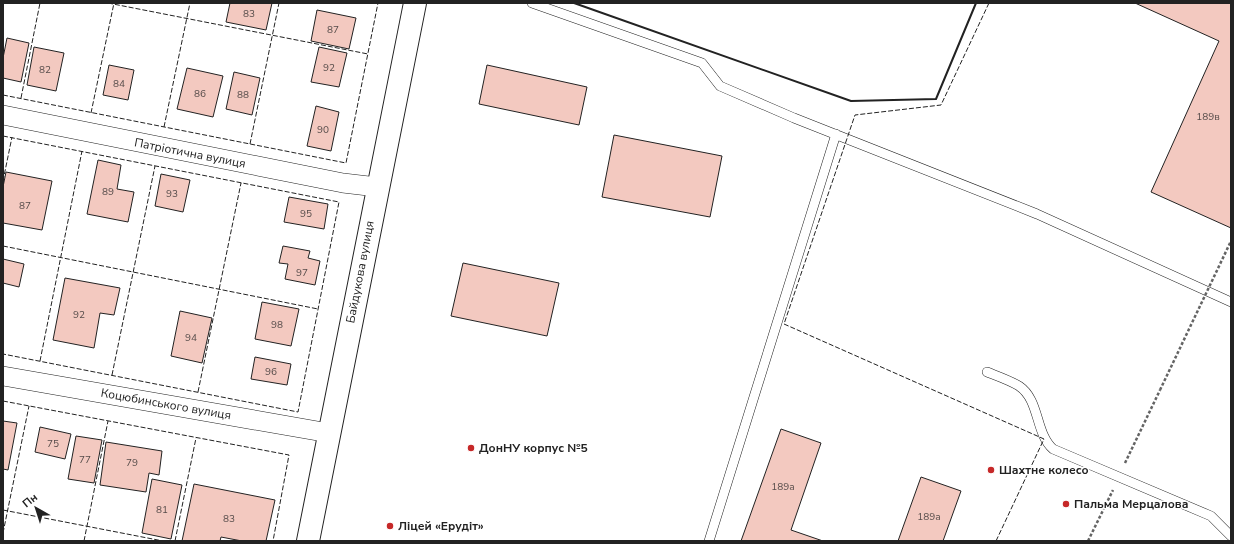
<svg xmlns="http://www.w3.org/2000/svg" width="1234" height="544" font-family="'Nunito Sans',sans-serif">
<rect width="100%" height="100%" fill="#fff"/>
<path fill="#f3c9c0" stroke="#222" d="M230 3H272L266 30 226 22Z
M1135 3H1231V228L1151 192 1219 41Z
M317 10 356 18 349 49 311 41Z
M7 38 29 43 21 82 3 78V58Z
M34 47 64 53 56 91 27 85Z
M319 47 347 53 339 87 311 82Z
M109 65 134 70 128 100 103 95Z
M487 65 587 87 579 125 479 104Z
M187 68 223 76 213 117 177 109Z
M234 72 260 78 252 115 226 109Z
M316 106 339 112 331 151 307 146Z
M614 135 722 156 710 217 602 197Z
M98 160 121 165 117 189 134 192 128 222 87 214Z
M6 172 52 181 42 230 3 223V187Z
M161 174 190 180 183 212 155 206Z
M289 197 328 204 324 229 284 222Z
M283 246 310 251 308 258 320 261 315 285 285 279 288 264 279 263Z
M3 259 24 264 19 287 3 283Z
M463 263 559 283 547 336 451 316Z
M65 278 120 288 114 315 100 313 94 348 53 340Z
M262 302 299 309 291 346 255 339Z
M180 311 212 318 202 363 171 356Z
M255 357 291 364 287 385 251 379Z
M3 421 17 423 8 470 3 469Z
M40 427 71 434 65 459 35 452Z
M781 429 821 443 791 530 823 541H741Z
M76 436 102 440 94 483 68 479Z
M106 442 162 451 159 475 149 473 146 492 100 485Z
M921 477 961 491 943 541H898Z
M152 479 182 485 171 539 142 533Z
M194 484 275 500 266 541H242L221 537 220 541H182Z"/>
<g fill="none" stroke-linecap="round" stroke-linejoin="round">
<g stroke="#222" stroke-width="10">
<path id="service" d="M532 3 702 63 720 86 794 118 1037 214 1231 302
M987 372C997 376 1009 380 1019 386 1040 400 1035 433 1053 449L1211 516 1231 536
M709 541 836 134"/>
</g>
<g stroke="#222" stroke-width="20">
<path id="minor" d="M3 115 343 183 377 187
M3 376 329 433"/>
</g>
<g stroke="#222" stroke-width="24">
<path id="secondary" d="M308 541 415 3"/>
</g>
<path stroke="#646464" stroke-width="2.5" stroke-dasharray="3 2" stroke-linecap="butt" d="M1125 463 1160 390
M1088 541 1113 490"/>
<use href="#service" stroke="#fff" stroke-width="9"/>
<use href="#minor" stroke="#fff" stroke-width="19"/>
<use href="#secondary" stroke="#fff" stroke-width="22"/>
<path stroke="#646464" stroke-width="2.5" stroke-dasharray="3 2" stroke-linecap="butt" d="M1160 390 1231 241"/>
<path stroke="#222" stroke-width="1" stroke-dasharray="5 2" stroke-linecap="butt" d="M108 3 368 54
M989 3 941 105 855 115 784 324 1044 439 996 541
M3 95 346 163 378 3
M21 98 40 3
M91 113 114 3
M164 127 190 3
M3 136 339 202 298 412 3 354
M250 144 279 3
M3 181 12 137
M3 246 318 309
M40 361 82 151
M112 375 155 166
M198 392 241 183
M3 401 289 455 273 541
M3 510 163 541
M3 533 29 406
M84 541 108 421
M175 541 196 438"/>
<path stroke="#222" stroke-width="2" d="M574 3 851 101 936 99 976 3"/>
</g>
<g fill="#c62828" stroke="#fff" stroke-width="1.5">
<circle cx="471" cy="448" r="4"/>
<circle cx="991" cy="470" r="4"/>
<circle cx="1066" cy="504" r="4"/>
<circle cx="390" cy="526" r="4"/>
</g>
<g text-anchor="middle" stroke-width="3" stroke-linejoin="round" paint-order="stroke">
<g font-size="10" fill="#564c4a">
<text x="249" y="17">83</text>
<text x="333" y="33">87</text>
<text x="329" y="71">92</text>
<text x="45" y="73">82</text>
<text x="119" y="87">84</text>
<text x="200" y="97">86</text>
<text x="243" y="98">88</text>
<text x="1208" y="120">189в</text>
<text x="323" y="133">90</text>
<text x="108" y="195">89</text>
<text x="172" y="197">93</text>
<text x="25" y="209">87</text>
<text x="306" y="217">95</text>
<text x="302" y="276">97</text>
<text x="79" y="318">92</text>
<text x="277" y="328">98</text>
<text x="191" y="341">94</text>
<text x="271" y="375">96</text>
<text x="53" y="447">75</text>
<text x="85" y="463">77</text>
<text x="132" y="466">79</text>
<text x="783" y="490">189а</text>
<text x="162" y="513">81</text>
<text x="929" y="520">189а</text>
<text x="229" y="522">83</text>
</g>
<g font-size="12" fill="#222" stroke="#fff">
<text transform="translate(190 153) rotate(11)" y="4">Патріотична вулиця</text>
<text transform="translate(360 272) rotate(-79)" y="4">Байдукова вулиця</text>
<text transform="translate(166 404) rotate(10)" y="4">Коцюбинського вулиця</text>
</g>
<g font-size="12" font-weight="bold" fill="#222" stroke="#fff" text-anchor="start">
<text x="479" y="452">ДонНУ корпус №5</text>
<text x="999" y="474">Шахтне колесо</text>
<text x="1074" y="508">Пальма Мерцалова</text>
<text x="398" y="530">Ліцей «Ерудіт»</text>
</g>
</g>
<rect width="1234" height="544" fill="none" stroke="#222222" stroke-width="8"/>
<g transform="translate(36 508) rotate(321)" stroke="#ffffff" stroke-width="3" paint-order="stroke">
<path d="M0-3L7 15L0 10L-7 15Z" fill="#222222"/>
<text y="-6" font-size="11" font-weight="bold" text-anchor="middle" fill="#222222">Пн</text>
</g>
</svg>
